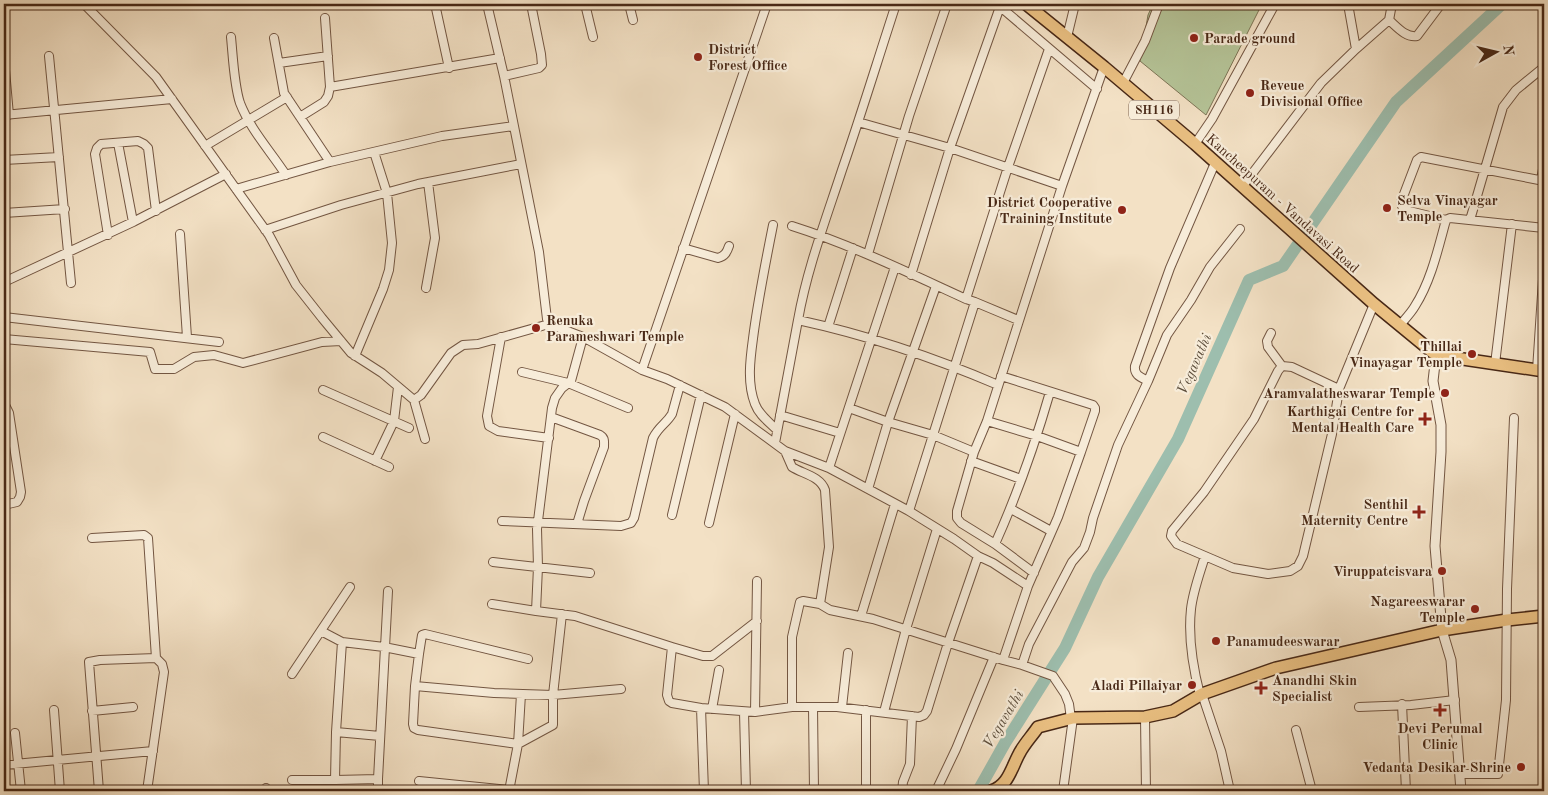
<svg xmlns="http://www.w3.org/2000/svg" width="1548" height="795" font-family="'Old Standard TT',serif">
<rect width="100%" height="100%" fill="#f3e1c5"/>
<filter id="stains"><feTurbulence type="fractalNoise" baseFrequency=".004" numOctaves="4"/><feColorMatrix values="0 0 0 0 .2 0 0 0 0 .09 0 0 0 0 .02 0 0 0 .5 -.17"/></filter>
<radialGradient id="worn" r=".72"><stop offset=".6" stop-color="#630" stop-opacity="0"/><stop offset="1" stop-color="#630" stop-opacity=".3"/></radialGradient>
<path fill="#b5c498" stroke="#7e7657" d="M1153 4H1262L1206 115 1140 61 1148 15Z"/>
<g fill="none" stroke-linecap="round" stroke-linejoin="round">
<path stroke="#9dbeae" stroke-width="12" d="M978 791 1005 743 1065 648 1098 577 1178 439 1249 280 1283 266 1396 102 1502 4"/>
<g stroke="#735642" stroke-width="10">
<path id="minor" d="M84 4 156 77 269 235 296 285 322 318 351 353 382 373 414 400 421 395 451 353 463 345 478 344 549 324
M435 4 449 68
M487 4 504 76 539 252 547 319 549 324 583 337
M585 4 593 37
M629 4 633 20
M896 4C878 59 861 115 842 170 826 219 807 269 798 320 867 335 933 357 998 385
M997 4 1097 89
M325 18 330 87
M1389 20C1397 27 1406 38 1417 36L1441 4
M231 37C233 57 234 85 240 103 250 129 271 152 286 175
M1067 37 1075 4
M274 38 284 93 330 162 442 136 514 126
M1356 49 1389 20 1392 4
M49 56 71 283
M4 59 9 115
M279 63 328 56
M504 76 539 68 542 65 541 54 531 4
M1123 83 1145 41 1159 4
M4 115 172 99
M300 117 324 102 328 96 330 87 500 58
M858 122 950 148 1062 186
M118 143 133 222
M1195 144 1212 119 1275 4
M205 146 287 97
M4 160 59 157
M1541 180 1544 164
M1242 187 1321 83 1356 49 1348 4
M236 189 330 162
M4 213 65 209
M1446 220 1405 210 1402 206 1401 202 1417 160 1421 157 1544 181
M1470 220 1503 107 1516 90 1544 67
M773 225C766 260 759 295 754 331 751 354 746 381 755 404 759 415 769 422 777 430
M792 226C852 245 909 273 966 299
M265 230 341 205 418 184 521 164
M180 234 187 337
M108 235 95 154 97 148 101 144 138 141 144 144 148 148 156 211
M683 248 718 258C725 256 727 252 729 246
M868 254 909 116 947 4
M911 275 950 148 1001 4
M4 282 133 222 226 174
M426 288 435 238 428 182
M975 302 1018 320
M4 317 219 342
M1400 325C1405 319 1411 313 1415 306 1431 281 1438 249 1446 220L1450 218 1544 228
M828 327 853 248
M1271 333 1267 341 1268 347 1282 366
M501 337 487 416 489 426 498 431 549 438
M4 339 150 352 155 369H174L194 357 214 355 243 363 322 342 341 341
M355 356 383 289 389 270 392 243 387 193 374 152
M1495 364 1512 224
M642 370 767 4
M1537 370 1544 264
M522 372 568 383 628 408
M1001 376 1093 405 1095 408V411L1081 452
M1148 381 1167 335 1191 300 1210 267 1240 229
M1339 389 1292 367 1282 366 1278 371 1254 419 1204 492 1172 531 1171 536 1177 544 1233 568 1268 574 1290 571 1298 566 1303 556 1332 434 1339 389 1374 304
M323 390 409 428
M414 400 425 439
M4 403 9 413 21 492 20 497 17 502 4 505
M849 408 888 422 933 435 974 452
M780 415 840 433
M551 417 600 435C605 438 604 441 604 447L584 501 577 524
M323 437 389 467
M775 443 798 320
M785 451 792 467C803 474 820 476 825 490L829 547 820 604 830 610 873 619 1003 660 1022 665 1053 676 1065 694 1069 704 1071 719
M375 461 394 421 398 387
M971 461 1021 479
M829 468 895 267
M868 489 888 422 936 286
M1011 509 1051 531
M909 511 975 302 966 299 1008 167 1049 49
M672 515 701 395
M502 521 621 526 631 523 634 518 653 438C659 426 666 424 672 414L680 385
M709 523 735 414
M92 538 144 535 148 538 156 658 162 664 164 672 147 791
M995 544C1017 495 1035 444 1050 392
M493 562 590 573
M1034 573 995 544 961 523 957 518V511L974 452 987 421 1062 186 1104 67
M492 604 536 611
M861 616 895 504
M321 631 342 642
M672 647 703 656H712L757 621
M419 654 422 635 425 634 528 659
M1003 660 1028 586
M1022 665 1029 644 1072 562 1084 548 1090 532 1093 518 1118 445 1148 381C1140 377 1134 375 1135 366L1170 268 1215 163
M292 674 350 587
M415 686 413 724 414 728 418 730 518 744 521 694
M1202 694 1221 751 1230 791
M1200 695C1193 668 1188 637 1191 609 1193 591 1200 573 1205 556
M1402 704 1406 791
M792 707V637L800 602 803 601 820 604
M813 707 814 791
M842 707 848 653
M1359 707 1411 705 1455 700
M701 708 672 703 669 701 667 695 672 647 575 616 536 611 538 567 537 529 552 408 555 398 562 388 571 381 583 337 642 370 667 379 725 407 785 451 829 468 909 511 954 539 978 556 993 563 1028 586 1058 517 1081 452 1037 436 987 421
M712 709 719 670
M54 710 60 791
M92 711 133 707
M744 712 746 791
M755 712 757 581
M884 712 906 629 937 529
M1145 717 1146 791
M1296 730 1312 791
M336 732 380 736
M15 733 21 791
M4 765 153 751
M1460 774H1498L1506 700 1507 589 1514 418
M378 779 388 591
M292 780H335
M419 781 509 790
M99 791 89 662 100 660 156 658
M266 791V788
M378 791V779L335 780 336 732 342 642 384 647 419 654 415 686 494 693 553 695 621 689
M509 791 518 744 553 725V695L562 614
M704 791 701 708 755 712 792 707H837L919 717 924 715 927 711 948 643 978 556
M866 791V710
M902 791 903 782 910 764 912 716
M936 791 956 749 994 657
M1063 791 1073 718"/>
</g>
<g stroke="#735642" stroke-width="11">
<path id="tertiary" d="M1436 355 1433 381 1441 425V452L1435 546 1442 630 1451 660 1461 791"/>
</g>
<g stroke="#482816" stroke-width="14">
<path id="primary" d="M1026 4 1104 67 1195 144 1374 304 1436 355 1544 371
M991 791C1008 786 1011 769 1019 754 1024 744 1032 736 1038 727L1073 718 1145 717 1173 711 1202 694 1276 668 1442 630 1507 620 1544 616"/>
</g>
<use href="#minor" stroke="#f7ecd9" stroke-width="8"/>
<use href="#tertiary" stroke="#f7ecd9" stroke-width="9"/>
<use href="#primary" stroke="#eac082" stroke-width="11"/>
</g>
<g fill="#8f2418" stroke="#f7ecd9" stroke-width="2">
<circle cx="1194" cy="38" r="5"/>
<circle cx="698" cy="57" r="5"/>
<circle cx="1250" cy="93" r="5"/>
<circle cx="1387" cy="208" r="5"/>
<circle cx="1122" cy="210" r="5"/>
<circle cx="536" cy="328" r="5"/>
<circle cx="1472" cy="354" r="5"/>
<circle cx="1445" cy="393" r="5"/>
<path d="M1422.5 411.5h5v5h5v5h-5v5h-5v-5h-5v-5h5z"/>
<path d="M1416.5 504.5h5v5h5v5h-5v5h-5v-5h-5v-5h5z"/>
<circle cx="1442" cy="571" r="5"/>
<circle cx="1475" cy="609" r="5"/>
<circle cx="1216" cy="641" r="5"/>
<circle cx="1192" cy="685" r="5"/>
<path d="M1258.5 680.5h5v5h5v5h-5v5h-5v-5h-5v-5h5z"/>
<path d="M1437.5 702.5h5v5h5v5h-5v5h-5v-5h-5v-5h5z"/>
<circle cx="1521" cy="767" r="5"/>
</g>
<g text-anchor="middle" stroke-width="4.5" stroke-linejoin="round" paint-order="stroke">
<rect fill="#f7ecd9" stroke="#7c6350" stroke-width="1" x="1129" y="100.5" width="50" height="19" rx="4"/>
<g font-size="12" font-weight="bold" fill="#482816">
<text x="1154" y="114">SH116</text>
</g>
<g font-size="14" font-weight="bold" fill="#482816" stroke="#f7ecd9" text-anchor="end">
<text x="1204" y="43" text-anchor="start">Parade ground</text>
<text x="708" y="54" text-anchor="start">District<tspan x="708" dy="16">Forest Office</tspan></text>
<text x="1260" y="90" text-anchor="start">Reveue<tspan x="1260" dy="16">Divisional Office</tspan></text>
<text x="1397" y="205" text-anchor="start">Selva Vinayagar<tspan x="1397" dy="16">Temple</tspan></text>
<text x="1112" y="207">District Cooperative<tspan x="1112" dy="16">Training Institute</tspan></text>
<text x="546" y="325" text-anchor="start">Renuka<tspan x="546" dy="16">Parameshwari Temple</tspan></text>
<text x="1462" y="351">Thillai<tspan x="1462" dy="16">Vinayagar Temple</tspan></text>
<text x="1435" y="398">Aramvalatheswarar Temple</text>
<text x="1414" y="416">Karthigai Centre for<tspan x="1414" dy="16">Mental Health Care</tspan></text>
<text x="1408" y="509">Senthil<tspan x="1408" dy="16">Maternity Centre</tspan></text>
<text x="1432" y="576">Viruppatcisvara</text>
<text x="1465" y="606">Nagareeswarar<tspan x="1465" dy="16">Temple</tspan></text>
<text x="1226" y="646" text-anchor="start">Panamudeeswarar</text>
<text x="1272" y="685" text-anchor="start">Anandhi Skin<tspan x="1272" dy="16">Specialist</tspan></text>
<text x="1182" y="690">Aladi Pillaiyar</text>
<text x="1440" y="733" text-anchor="middle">Devi Perumal<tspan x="1440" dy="16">Clinic</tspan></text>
<text x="1511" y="772">Vedanta Desikar Shrine</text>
</g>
<g font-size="14" fill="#482816" stroke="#f7ecd9">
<text transform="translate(1283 203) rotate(42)" y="5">Kancheepuram - Vandavasi Road</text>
</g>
<g font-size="15" font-style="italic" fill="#5d4e3c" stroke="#f7ecd9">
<text transform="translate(1194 364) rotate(-66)" y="5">Vegavathi</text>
<text transform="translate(1003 719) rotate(-59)" y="5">Vegavathi</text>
</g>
</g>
<rect width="1548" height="795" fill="none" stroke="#f3e1c5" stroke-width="20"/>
<rect x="5" y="5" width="1538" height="785" fill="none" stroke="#482816" stroke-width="2.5"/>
<rect x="10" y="10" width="1528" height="775" fill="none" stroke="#482816"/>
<g transform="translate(1496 52) rotate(82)" stroke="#f7ecd9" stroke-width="4" paint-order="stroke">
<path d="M0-4L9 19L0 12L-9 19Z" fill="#482816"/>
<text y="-8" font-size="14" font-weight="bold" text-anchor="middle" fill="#482816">N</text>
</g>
<rect width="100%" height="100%" filter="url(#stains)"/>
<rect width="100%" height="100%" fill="url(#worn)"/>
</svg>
